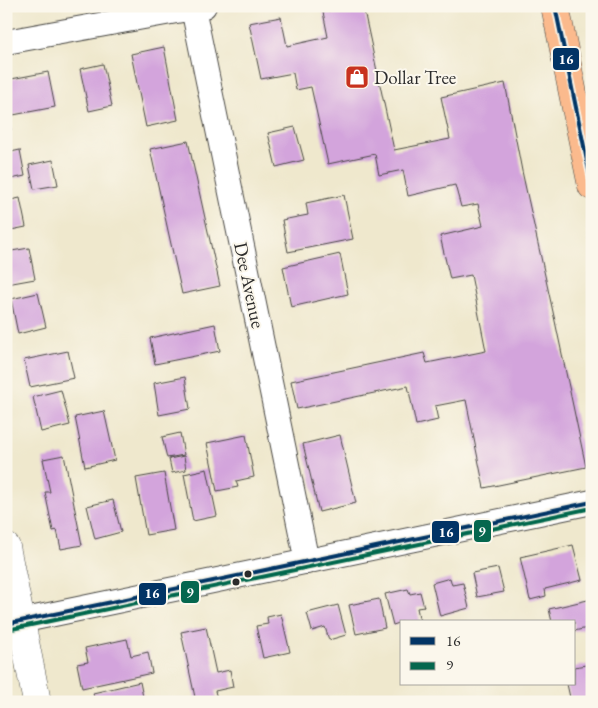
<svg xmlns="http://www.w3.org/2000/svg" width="598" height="708" font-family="'EB Garamond',serif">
<rect width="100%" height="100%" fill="#fbf7ec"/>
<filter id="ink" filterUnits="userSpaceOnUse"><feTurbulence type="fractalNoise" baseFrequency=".02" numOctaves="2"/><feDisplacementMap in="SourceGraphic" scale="10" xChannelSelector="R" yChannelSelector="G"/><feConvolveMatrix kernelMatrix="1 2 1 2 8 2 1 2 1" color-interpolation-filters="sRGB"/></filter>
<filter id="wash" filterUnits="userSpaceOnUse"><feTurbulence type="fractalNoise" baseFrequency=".0096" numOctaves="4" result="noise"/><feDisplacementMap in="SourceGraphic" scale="20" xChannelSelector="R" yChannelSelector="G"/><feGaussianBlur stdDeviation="1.12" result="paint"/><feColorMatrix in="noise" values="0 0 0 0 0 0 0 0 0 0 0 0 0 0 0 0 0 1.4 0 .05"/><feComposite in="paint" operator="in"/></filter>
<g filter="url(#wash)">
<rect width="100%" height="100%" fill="#efe8cd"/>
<g id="blocks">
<path fill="#d3a4dc" d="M351 6H363L394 150 450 139 441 97 505 83 522 171 555 321 586 467 484 488 466 400 435 406 438 420 416 425 408 386 297 409 291 381 424 353 427 363 486 351 471 275 450 279 440 236 483 226 478 204 461 207 455 185 408 196 403 170 379 175 375 154 328 164 311 87 296 90 293 73 261 79 249 23 281 17 287 46 328 37 323 12Z
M164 47 178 120 146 127 131 54Z
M103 64 112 106 89 111 80 69Z
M48 72 55 107 8 116 11 130 6 131V80Z
M295 127 304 160 276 167 268 133Z
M188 141 220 286 182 294 150 149Z
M20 150 25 176 6 180V153Z
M53 160 58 185 34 189 29 165Z
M344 195 353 239 288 252 282 220 308 215 306 203Z
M20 198 26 227 6 231V201Z
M29 248 35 279 7 284 6 252Z
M340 254 348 294 291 307 283 267Z
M38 293 46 327 18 334 11 299Z
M215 324 220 351 155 364 150 338Z
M68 351 74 378 30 387 24 360Z
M185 377 190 409 159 415 154 383Z
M61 390 70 425 41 432 33 397Z
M104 411 115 460 85 467 75 417Z
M180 433 184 455 167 458 162 437Z
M246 435 254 477 236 481 238 487 217 491 207 443Z
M340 435 356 503 319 512 303 444Z
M64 455 82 545 61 549 57 530 53 531 45 492H50L43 459Z
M184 456 186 470 172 473 169 459Z
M207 469 217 516 193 521 184 474Z
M164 473 174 530 146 535 136 478Z
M113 500 121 532 95 539 87 506Z
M573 545 582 580 545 589 546 596 530 600 520 557Z
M498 568 504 592 477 597 472 573Z
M450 578 452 585 463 583 469 608 440 616 432 583Z
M408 589 410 594 420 592 424 607 417 608 420 622H402L393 625 385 594Z
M379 599 385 628 356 634 349 605Z
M592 599V627L574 631V622H552L549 609Z
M338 605 346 635 329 640 325 627 312 631 307 613Z
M281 614 290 652 263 658 256 626 268 624 267 617Z
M206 627 216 673 230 670 233 687 215 691 218 702H196L181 632Z
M127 639 131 656 148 652 152 673 82 688 77 664 88 662 85 648Z
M592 664V702H571L567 684H574V667Z
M140 682 144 702H95L93 693Z"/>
</g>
</g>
<g filter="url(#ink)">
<use href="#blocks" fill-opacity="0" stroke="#484743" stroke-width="1"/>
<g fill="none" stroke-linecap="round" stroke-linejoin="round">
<g stroke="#484743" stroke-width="26">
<path id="minor" d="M193 8 307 562
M6 42 204 6
M6 624 592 502"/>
</g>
<g stroke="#484743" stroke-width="29">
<path id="tertiary" d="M6 547 37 702"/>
</g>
<g stroke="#484743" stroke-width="29">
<path id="primary" d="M555 6 592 186"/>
</g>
<use href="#minor" stroke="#fff" stroke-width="24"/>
<use href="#tertiary" stroke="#fff" stroke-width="28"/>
<use href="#primary" stroke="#fbba8d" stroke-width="28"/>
<g stroke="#fbf7ec" stroke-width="8">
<path id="bus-1" d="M555 6 592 185
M6 624 592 502"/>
</g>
<g stroke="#fbf7ec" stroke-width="8">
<path id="bus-2" d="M7 630 592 508"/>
</g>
<use href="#bus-1" stroke="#023465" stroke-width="4"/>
<use href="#bus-2" stroke="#05674e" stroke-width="4"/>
</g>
</g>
<defs>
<g id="shop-square" transform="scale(1.25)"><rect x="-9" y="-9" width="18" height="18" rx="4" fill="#c8321e" stroke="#fbf7ec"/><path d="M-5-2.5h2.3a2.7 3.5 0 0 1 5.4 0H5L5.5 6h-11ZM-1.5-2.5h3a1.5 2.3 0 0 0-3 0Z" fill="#fff"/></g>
</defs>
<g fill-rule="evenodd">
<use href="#shop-square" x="357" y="77"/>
</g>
<g fill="#2b2b2b" stroke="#fbf7ec" stroke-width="2">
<circle cx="248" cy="574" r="4.5"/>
<circle cx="236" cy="582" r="4.5"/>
</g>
<g text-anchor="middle" stroke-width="4" stroke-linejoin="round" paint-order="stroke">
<g font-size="19" fill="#2b2b2b" stroke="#fbf7ec" text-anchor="start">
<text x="374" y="84">Dollar Tree</text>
</g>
<g font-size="19" fill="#2b2b2b" stroke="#fbf7ec">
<text transform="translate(250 285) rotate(78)" y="7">Dee Avenue</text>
</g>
</g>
<g stroke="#fbf7ec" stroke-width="2">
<rect x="552" y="47" width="28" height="24" rx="5" fill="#023465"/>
<rect x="473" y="519" width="19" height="24" rx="5" fill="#05674e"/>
<rect x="431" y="520" width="29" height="24" rx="5" fill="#023465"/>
<rect x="180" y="580" width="20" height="24" rx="5" fill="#05674e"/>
<rect x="138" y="582" width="29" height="24" rx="5" fill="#023465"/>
</g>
<g font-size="14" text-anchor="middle" font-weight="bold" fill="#fff">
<text x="566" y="64">16</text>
<text x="482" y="536">9</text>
<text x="446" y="537">16</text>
<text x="190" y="597">9</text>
<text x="152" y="598">16</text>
</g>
<rect width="598" height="708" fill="none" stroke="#fbf7ec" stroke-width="25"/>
<rect x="400" y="620" width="175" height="65" fill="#fbf7ec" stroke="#a8a59f"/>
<rect x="410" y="637" width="25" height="8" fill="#023465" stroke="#a8a59f"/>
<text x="446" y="646" font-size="15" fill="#2b2b2b">16</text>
<rect x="410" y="662" width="25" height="8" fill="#05674e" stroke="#a8a59f"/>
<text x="446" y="670" font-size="15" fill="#2b2b2b">9</text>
</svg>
